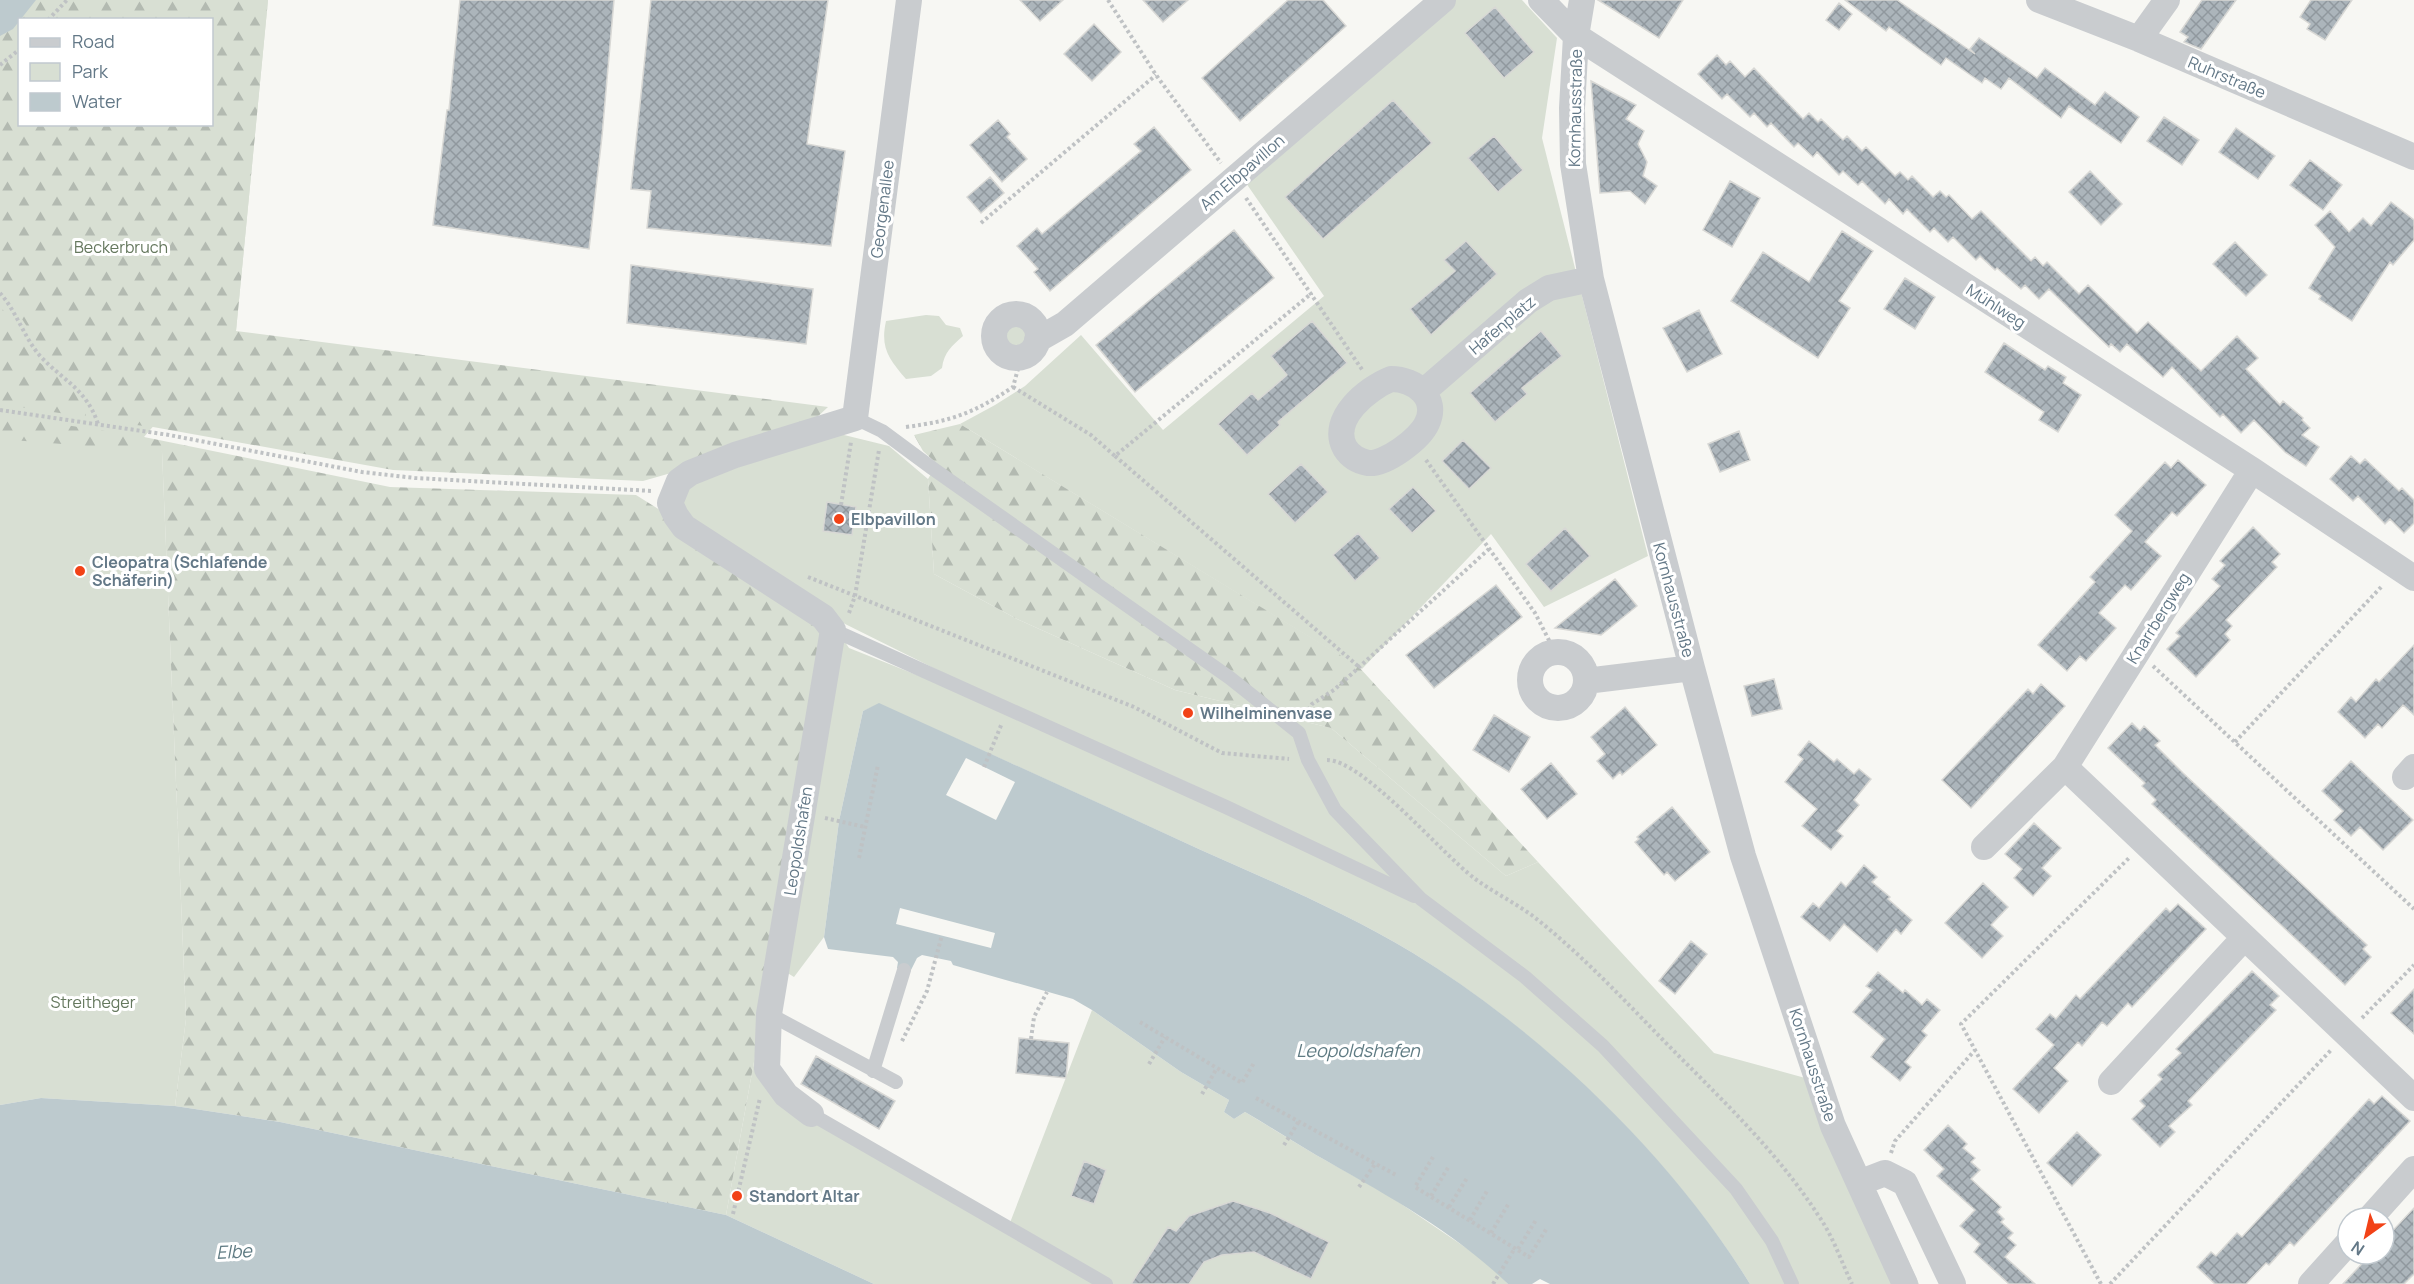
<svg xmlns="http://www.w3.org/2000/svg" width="2414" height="1284" font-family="Manrope,sans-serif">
<defs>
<pattern id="forest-firs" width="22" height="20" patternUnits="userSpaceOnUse" patternTransform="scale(1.5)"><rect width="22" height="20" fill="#d8dfd3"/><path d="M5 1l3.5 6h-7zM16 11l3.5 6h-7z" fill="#b3bab1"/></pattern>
<pattern id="building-cross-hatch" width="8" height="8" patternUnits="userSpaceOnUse" patternTransform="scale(1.5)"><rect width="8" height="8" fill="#acb5bb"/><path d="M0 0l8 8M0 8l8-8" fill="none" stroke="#90989e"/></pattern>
</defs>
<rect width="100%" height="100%" fill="#f7f7f3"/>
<path fill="#d8dfd3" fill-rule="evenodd" d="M0 0H268L236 331 144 437 162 452 186 1019 175 1106 41 1098 0 1105ZM20 20H212V124H20Z
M1432 0H1522L1557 38 1542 138 1648 556 1544 607 1491 534 1362 669 960 424 995 405 1025 386 1081 335 1163 430 1324 296 1237 170Z
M926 315 939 316 946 325 960 328 963 336C952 346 944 352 942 368L931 376 906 379C889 359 880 348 886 321Z
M1009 323C1021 324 1028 329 1032 342L1025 348 1010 346 1001 335 1002 327Z
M840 434 889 446 928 479 934 574 1017 619 1175 690 1331 728 1506 876 1538 862 1714 1053 1827 1084 1919 1284H1750C1670 1155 1542 1033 1413 953 1345 912 1273 882 1201 850 1094 801 987 752 879 704L863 711 839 821 824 937 794 977 773 964 694 530 684 507 683 492 693 480ZM827 615 1010 706 1198 787 849 648Z
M1092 1010 1181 1072 1229 1100 1224 1112 1234 1119 1245 1112 1316 1155 1388 1195 1484 1260 1508 1284H874L726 1215 760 1029 794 1110 1006 1233Z"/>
<path fill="url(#forest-firs)" d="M36 0H268L236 331 828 407 814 420 685 469 643 481 393 470 153 427 111 422 103 416 83 386 44 353 0 285V36L12 29 19 20 20 124H212V20L20 19Z
M0 305C11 322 22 344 36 359 54 377 85 389 86 417L0 404Z
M0 415 144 437 390 487 636 495 826 614 760 1029 726 1215 280 1122 175 1106 186 1019 162 452 0 439Z
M960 424 1358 666 1538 862 1506 876 1331 728 1175 690 1017 619 934 574 928 479 937 464 923 451 914 435Z"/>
<path fill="#bdcace" d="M0 0H36L13 29 0 36Z
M879 703C987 752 1094 801 1201 850 1273 882 1345 912 1413 953 1543 1033 1670 1154 1750 1284H1550L1540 1279 1532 1284H1508C1452 1230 1383 1193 1316 1155 1292 1141 1269 1126 1245 1112L1234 1119 1224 1112 1229 1100 1181 1072 1092 1010 1073 999 953 965 951 961 922 955 917 958 910 972 897 968 898 962 893 957 828 949 824 937 839 821 863 711Z
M41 1098 175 1106 280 1122 726 1215 874 1284H0V1105Z"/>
<path fill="#f7f7f3" d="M966 758 1015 782 996 820 946 795Z
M900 908 995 933 991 948 896 924Z"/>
<path fill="url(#building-cross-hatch)" stroke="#d8d8d5" stroke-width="1.5" d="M460 0H614L602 136 589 249 433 225 447 110H449Z
M651 0H828L807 144 845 151 831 246 647 228 651 191 631 189Z
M1020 0H1063L1040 21Z
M1143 0H1188L1163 22Z
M1288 0H1323L1346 26 1240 121 1202 78Z
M1598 0H1683L1659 38Z
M1845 0H1897L1975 54 1970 49 1979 38 2037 78 2045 68 2095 105 2105 92 2139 117 2121 143 2069 106 2061 118 2009 78 2001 89 1985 78 1982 83 1946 58 1941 65 1889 27 1886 31Z
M2202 0H2236L2201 49 2184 42 2188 37 2180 32Z
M2311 0H2352L2325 40 2307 29 2310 24 2300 17Z
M1839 3 1852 14 1839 30 1826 20Z
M1495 7 1534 52 1504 78 1465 33Z
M1094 24 1121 52 1092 81 1064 54Z
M1717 55 1726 65 1730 61 1745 77 1754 68 1803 119 1809 113 1818 122 1821 119 1843 140 1847 136 1862 151 1866 147 1895 176 1900 172 1908 180 1912 176 1933 197 1940 191 1946 197 1949 195 1972 219 1981 211 2031 261 2035 257 2043 266 2047 262 2079 294 2088 285 2137 333 2148 322 2201 371 2237 336 2258 358 2246 369 2280 405 2283 401 2303 418 2302 420 2310 428 2302 435 2319 447 2306 466 2285 452 2254 420 2241 433 2223 414 2220 417 2172 367 2163 377 2127 344 2120 352 2111 344 2109 347 2049 289 2039 299 2025 285 2021 289 1997 268 1995 270 1980 256 1976 260 1953 237 1948 242 1934 228 1930 232 1907 209 1903 214 1889 199 1885 204 1862 181 1858 185 1843 171 1839 175 1817 152 1813 157 1798 143 1794 147 1771 123 1767 127 1754 113 1750 117 1727 94 1722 99 1698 74Z
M1591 81 1636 105 1626 119 1644 131 1638 144 1647 162 1643 176 1657 186 1645 204 1630 191 1600 193Z
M1393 100 1432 143 1323 239 1285 197Z
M2164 117 2199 140 2182 165 2147 141Z
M998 120 1010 134 1007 137 1027 159 1002 182 970 145Z
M1154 127 1191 170 1050 291 1034 272 1038 269 1017 246 1037 228 1042 234 1141 151 1134 144Z
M2236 128 2275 156 2258 179 2219 152Z
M1494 136 1523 170 1498 192 1468 158Z
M2310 160 2342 185 2323 210 2290 185Z
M2090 171 2122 204 2101 225 2069 192Z
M990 177 1004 193 981 213 967 197Z
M1730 181 1760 198 1732 247 1703 230Z
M2391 202 2414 220V240L2393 265 2390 262 2352 321 2319 299 2321 296 2309 288 2335 247 2315 225 2330 211 2349 232 2363 218 2371 226Z
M1234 230 1274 278 1135 392 1096 345Z
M1842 231 1873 251 1839 301 1850 308 1818 358 1731 301 1763 252 1809 282Z
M1466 241 1497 274 1431 335 1410 309 1455 271 1444 260Z
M2235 242 2267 275 2246 296 2213 264Z
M631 265 813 289 806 344 627 323Z
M1905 278 1935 297 1915 329 1884 309Z
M1699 310 1722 354 1687 372 1663 328Z
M1312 321 1347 363 1278 422 1280 425 1247 455 1218 424 1252 393 1258 400 1287 375 1271 356Z
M1541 331 1562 356 1522 388 1527 394 1495 422 1470 393Z
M2004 343 2045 370 2048 366 2066 377 2063 383 2081 395 2058 432 2039 420 2044 412 1985 372Z
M1739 431 1750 460 1720 472 1708 444Z
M1463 440 1491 468 1469 489 1442 461Z
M2351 456 2360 464 2365 459 2399 491 2402 488 2414 500V523L2404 533 2390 519 2385 524 2358 496 2353 501 2330 479Z
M2178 460 2206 485 2177 516 2172 512 2145 542 2161 556 2131 590 2125 585 2099 613 2116 628 2086 661 2080 656 2067 671 2038 645 2095 582 2090 577 2132 531 2115 515 2165 462 2171 468Z
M1301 464 1328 492 1295 523 1268 494Z
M1413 487 1436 511 1412 533 1389 509Z
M827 502 856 507 852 535 823 531Z
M2253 527 2280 554 2272 562 2277 567 2226 620 2232 626 2225 634 2230 640 2196 677 2167 649 2180 636 2176 633 2220 586 2212 579 2225 565 2220 561Z
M1565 528 1590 556 1551 591 1526 564Z
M1358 533 1380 558 1355 581 1333 555Z
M1615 579 1637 606 1601 635 1555 628Z
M1496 585 1522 617 1434 688 1406 655Z
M2414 645V715L2403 705 2382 728 2378 724 2365 738 2338 712 2351 697 2356 702 2376 679 2379 682Z
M1774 679 1782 709 1752 716 1744 686Z
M2041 684 2065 706 1971 808 1942 780 2028 689 2033 694Z
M1625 707 1657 745 1622 775 1620 772 1613 779 1597 761 1605 754 1591 737Z
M1494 715 1530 737 1509 772 1473 750Z
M2132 723 2140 731 2144 726 2160 741 2155 745 2183 773 2367 945 2363 949 2371 957 2345 985 2152 804 2156 800 2142 786 2145 783 2108 748Z
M1809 741 1834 762 1837 759 1854 774 1859 769 1871 779 1854 800 1859 805 1837 831 1843 836 1831 850 1802 826 1817 809 1785 782 1803 759 1798 755Z
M2351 761 2413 820 2383 850 2360 827 2351 836 2334 820 2343 811 2322 791Z
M1551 763 1577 794 1547 819 1521 789Z
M1672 807 1710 852 1675 881 1667 872 1664 875 1635 842 1639 839 1637 837Z
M2034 823 2061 848 2042 868 2051 876 2033 896 2014 878 2022 869 2005 854Z
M1864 865 1877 877 1872 882 1890 897 1888 899 1912 920 1901 934 1896 929 1877 952 1844 924 1830 941 1801 917 1813 903 1819 908 1841 882 1846 887Z
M1983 883 2008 907 1991 925 2003 936 1982 958 1945 923Z
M2178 904 2206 929 2132 1007 2128 1003 2107 1026 2102 1022 2082 1046 2078 1042 2054 1068 2068 1081 2039 1113 2013 1089 2054 1045 2036 1029 2050 1014 2056 1019 2076 995 2080 999 2166 908 2170 912Z
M1691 941 1707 954 1675 994 1659 981Z
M2252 971 2279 996 2270 1005 2276 1010 2188 1101 2192 1105 2169 1126 2175 1132 2160 1147 2132 1119 2145 1106 2140 1101 2162 1079 2158 1075 2181 1053 2176 1049Z
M1878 972 1903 993 1905 990 1922 1005 1927 999 1940 1010 1922 1031 1927 1035 1905 1062 1911 1067 1900 1081 1871 1057 1885 1039 1853 1012 1872 990 1866 986Z
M2414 989V1034L2391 1013Z
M1019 1038 1069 1043 1066 1078 1016 1073Z
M816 1056 895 1101 879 1129 801 1084Z
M2382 1096 2410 1121 2294 1246 2290 1242 2269 1265 2266 1263 2246 1284H2215L2197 1267 2211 1252 2216 1256 2237 1233 2242 1237 2369 1099 2374 1104Z
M1948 1125 1967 1144 1963 1148 1975 1158 1971 1162 1980 1170 1971 1179 2001 1207 1997 1212 2004 1219 2001 1222 2013 1233 2008 1238 2016 1245 2005 1257 2035 1284H2009L1974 1252 1980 1244 1960 1226 1975 1210 1937 1176 1944 1169 1924 1150Z
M2077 1132 2101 1155 2072 1186 2047 1163Z
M1084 1161 1106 1170 1094 1204 1071 1196Z
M1233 1201 1270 1213 1329 1242 1311 1279 1254 1252 1222 1255 1204 1262 1189 1284H1131L1168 1227 1176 1231 1189 1216Z
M2414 1208V1274L2404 1284H2343L2371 1254H2384V1240Z"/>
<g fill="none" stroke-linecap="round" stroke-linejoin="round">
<path stroke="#bfc2c4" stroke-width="4" stroke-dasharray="3 3" stroke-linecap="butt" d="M1108 0 1156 75 1221 163
M48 20 67 0
M0 65 20 49
M1246 198 1363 371
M981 223 1156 75
M0 293C17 312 24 338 41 357 64 381 87 390 98 424
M1013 387 1091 435 1115 456 1312 293
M0 410 169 435 362 472 415 478 652 491
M906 427C952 421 974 413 1013 387L1021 358
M1115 456 1358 666
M1426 460 1535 613 1555 652
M841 505 851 442
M808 577 1134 707 1222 753 1289 759
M849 613 855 596 879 450
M2153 666 2414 909
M1305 715 1312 704 1334 690 1489 549
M2235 742 2383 585
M1327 760C1363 760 1442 854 1474 878 1494 893 1518 904 1538 920 1584 957 1624 1000 1665 1042 1719 1097 1776 1150 1818 1215 1833 1236 1841 1261 1852 1284
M984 767 1002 723
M825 818 865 827
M859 858 878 765
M2362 1018 2414 965
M1140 1022 1242 1083 1254 1063
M1031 1039 1034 1017 1047 992
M902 1041 927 991 942 935
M1149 1064 1165 1037
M1202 1094 1217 1068
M1256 1098 1396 1175
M1284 1145 1299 1121
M1891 1153 1895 1141 1975 1050
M1433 1157 1415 1187 1529 1257 1547 1228
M1359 1187 1375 1164
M1431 1196 1449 1166
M1449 1207 1467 1178
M733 1214 760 1098
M1470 1220 1487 1191
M1491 1233 1509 1203
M1518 1249 1536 1220
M1493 1284 1515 1248
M2101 1284 1961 1024 2129 858
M2110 1284 2332 1049"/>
<path stroke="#c9cccf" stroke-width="14" d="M855 418 882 431 932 468 1230 678 1299 733 1308 760 1335 810 1421 899 1525 977 1603 1046 1736 1189 1772 1241 1792 1284
M833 630 1226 807 1414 896
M769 1014 896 1082
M873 1071 904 970
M811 1114 1106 1284"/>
<path stroke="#c9cccf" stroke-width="26" d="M1541 0 1576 36 2252 470 2414 578
M1582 0 1576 36 1572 108 1573 164 1591 279 1692 668 1743 856 1833 1126 1905 1284
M2039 0 2139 39 2414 157
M2139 39 2167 0
M994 336a22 22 0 1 1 44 0a22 22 0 1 1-44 0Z
M1037 340 1065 324 1443 0
M1391 379C1415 379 1439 398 1427 423 1420 439 1385 465 1368 463 1358 461 1350 456 1345 448 1329 419 1368 388 1391 379Z
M1423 392 1528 301 1549 288 1591 279
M2252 470 2065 767 2414 1098
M1530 680a28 28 0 1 1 56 0a28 28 0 1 1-56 0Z
M1586 681 1692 668
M2405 777 2414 767
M1984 847 2065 767
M2111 1082 2244 938
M811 1114 786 1095 767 1069 769 1014 833 630 823 617 684 527 676 516 670 503 679 481 690 473 735 455 855 418 909 0
M1859 1183 1885 1173 1905 1183 1953 1284
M2370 1218 2414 1169
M2311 1284 2348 1243"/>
</g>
<g fill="#f24217" stroke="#fff" stroke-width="2">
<circle cx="839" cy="519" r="6"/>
<circle cx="80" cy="571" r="6"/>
<circle cx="1188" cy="713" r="6"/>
<circle cx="737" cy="1196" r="6"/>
</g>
<g text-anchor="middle" stroke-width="6" stroke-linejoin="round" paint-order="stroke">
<g font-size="16" fill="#637887" stroke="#fff">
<text transform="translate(2227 77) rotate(23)" y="6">Ruhrstraße</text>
<text transform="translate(1575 108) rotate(-89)" y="6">Kornhausstraße</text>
<text transform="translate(1242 172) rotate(-41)" y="6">Am Elbpavillon</text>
<text transform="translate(882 209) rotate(-83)" y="6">Georgenallee</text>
<text transform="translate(1996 306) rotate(33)" y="6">Mühlweg</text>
<text transform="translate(1502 325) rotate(-40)" y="6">Hafenplatz</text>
<text transform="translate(1674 600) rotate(75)" y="6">Kornhausstraße</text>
<text transform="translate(2158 618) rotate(-58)" y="6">Knarrbergweg</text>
<text transform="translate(798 841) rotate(-81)" y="6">Leopoldshafen</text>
<text transform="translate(1813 1065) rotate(72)" y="6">Kornhausstraße</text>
</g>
<g font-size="16" fill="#65785e" stroke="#fff">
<text x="121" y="253">Beckerbruch</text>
<text x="93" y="1008">Streitheger</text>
</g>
<g font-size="16" font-weight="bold" fill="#637887" stroke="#fff" text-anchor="start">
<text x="851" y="525">Elbpavillon</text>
<text x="92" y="568">Cleopatra (Schlafende<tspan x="92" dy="18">Schäferin)</tspan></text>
<text x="1200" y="719">Wilhelminenvase</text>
<text x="749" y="1202">Standort Altar</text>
</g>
<g font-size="18" font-style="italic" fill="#5f7b83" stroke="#fff">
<text x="1358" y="1057">Leopoldshafen</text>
<text transform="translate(234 1252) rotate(-3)" y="6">Elbe</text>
</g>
</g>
<rect x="18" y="18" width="195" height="108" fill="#ffffff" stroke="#c1c9cf" stroke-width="1.5"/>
<rect x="30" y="38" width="30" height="9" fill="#c9cccf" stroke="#c1c9cf" stroke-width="1.5"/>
<text x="72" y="48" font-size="18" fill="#637887">Road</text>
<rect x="30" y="63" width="30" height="18" fill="#d8dfd3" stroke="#c1c9cf" stroke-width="1.5"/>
<text x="72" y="78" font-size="18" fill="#637887">Park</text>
<rect x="30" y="93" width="30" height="18" fill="#bdcace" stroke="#c1c9cf" stroke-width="1.5"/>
<text x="72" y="108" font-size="18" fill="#637887">Water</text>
<g transform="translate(2366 1236) rotate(214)"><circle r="28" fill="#ffffff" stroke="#c1c9cf" stroke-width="1.5"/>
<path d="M0-4.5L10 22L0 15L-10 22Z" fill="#f24217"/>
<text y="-9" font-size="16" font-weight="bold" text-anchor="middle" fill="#637887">N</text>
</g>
</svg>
